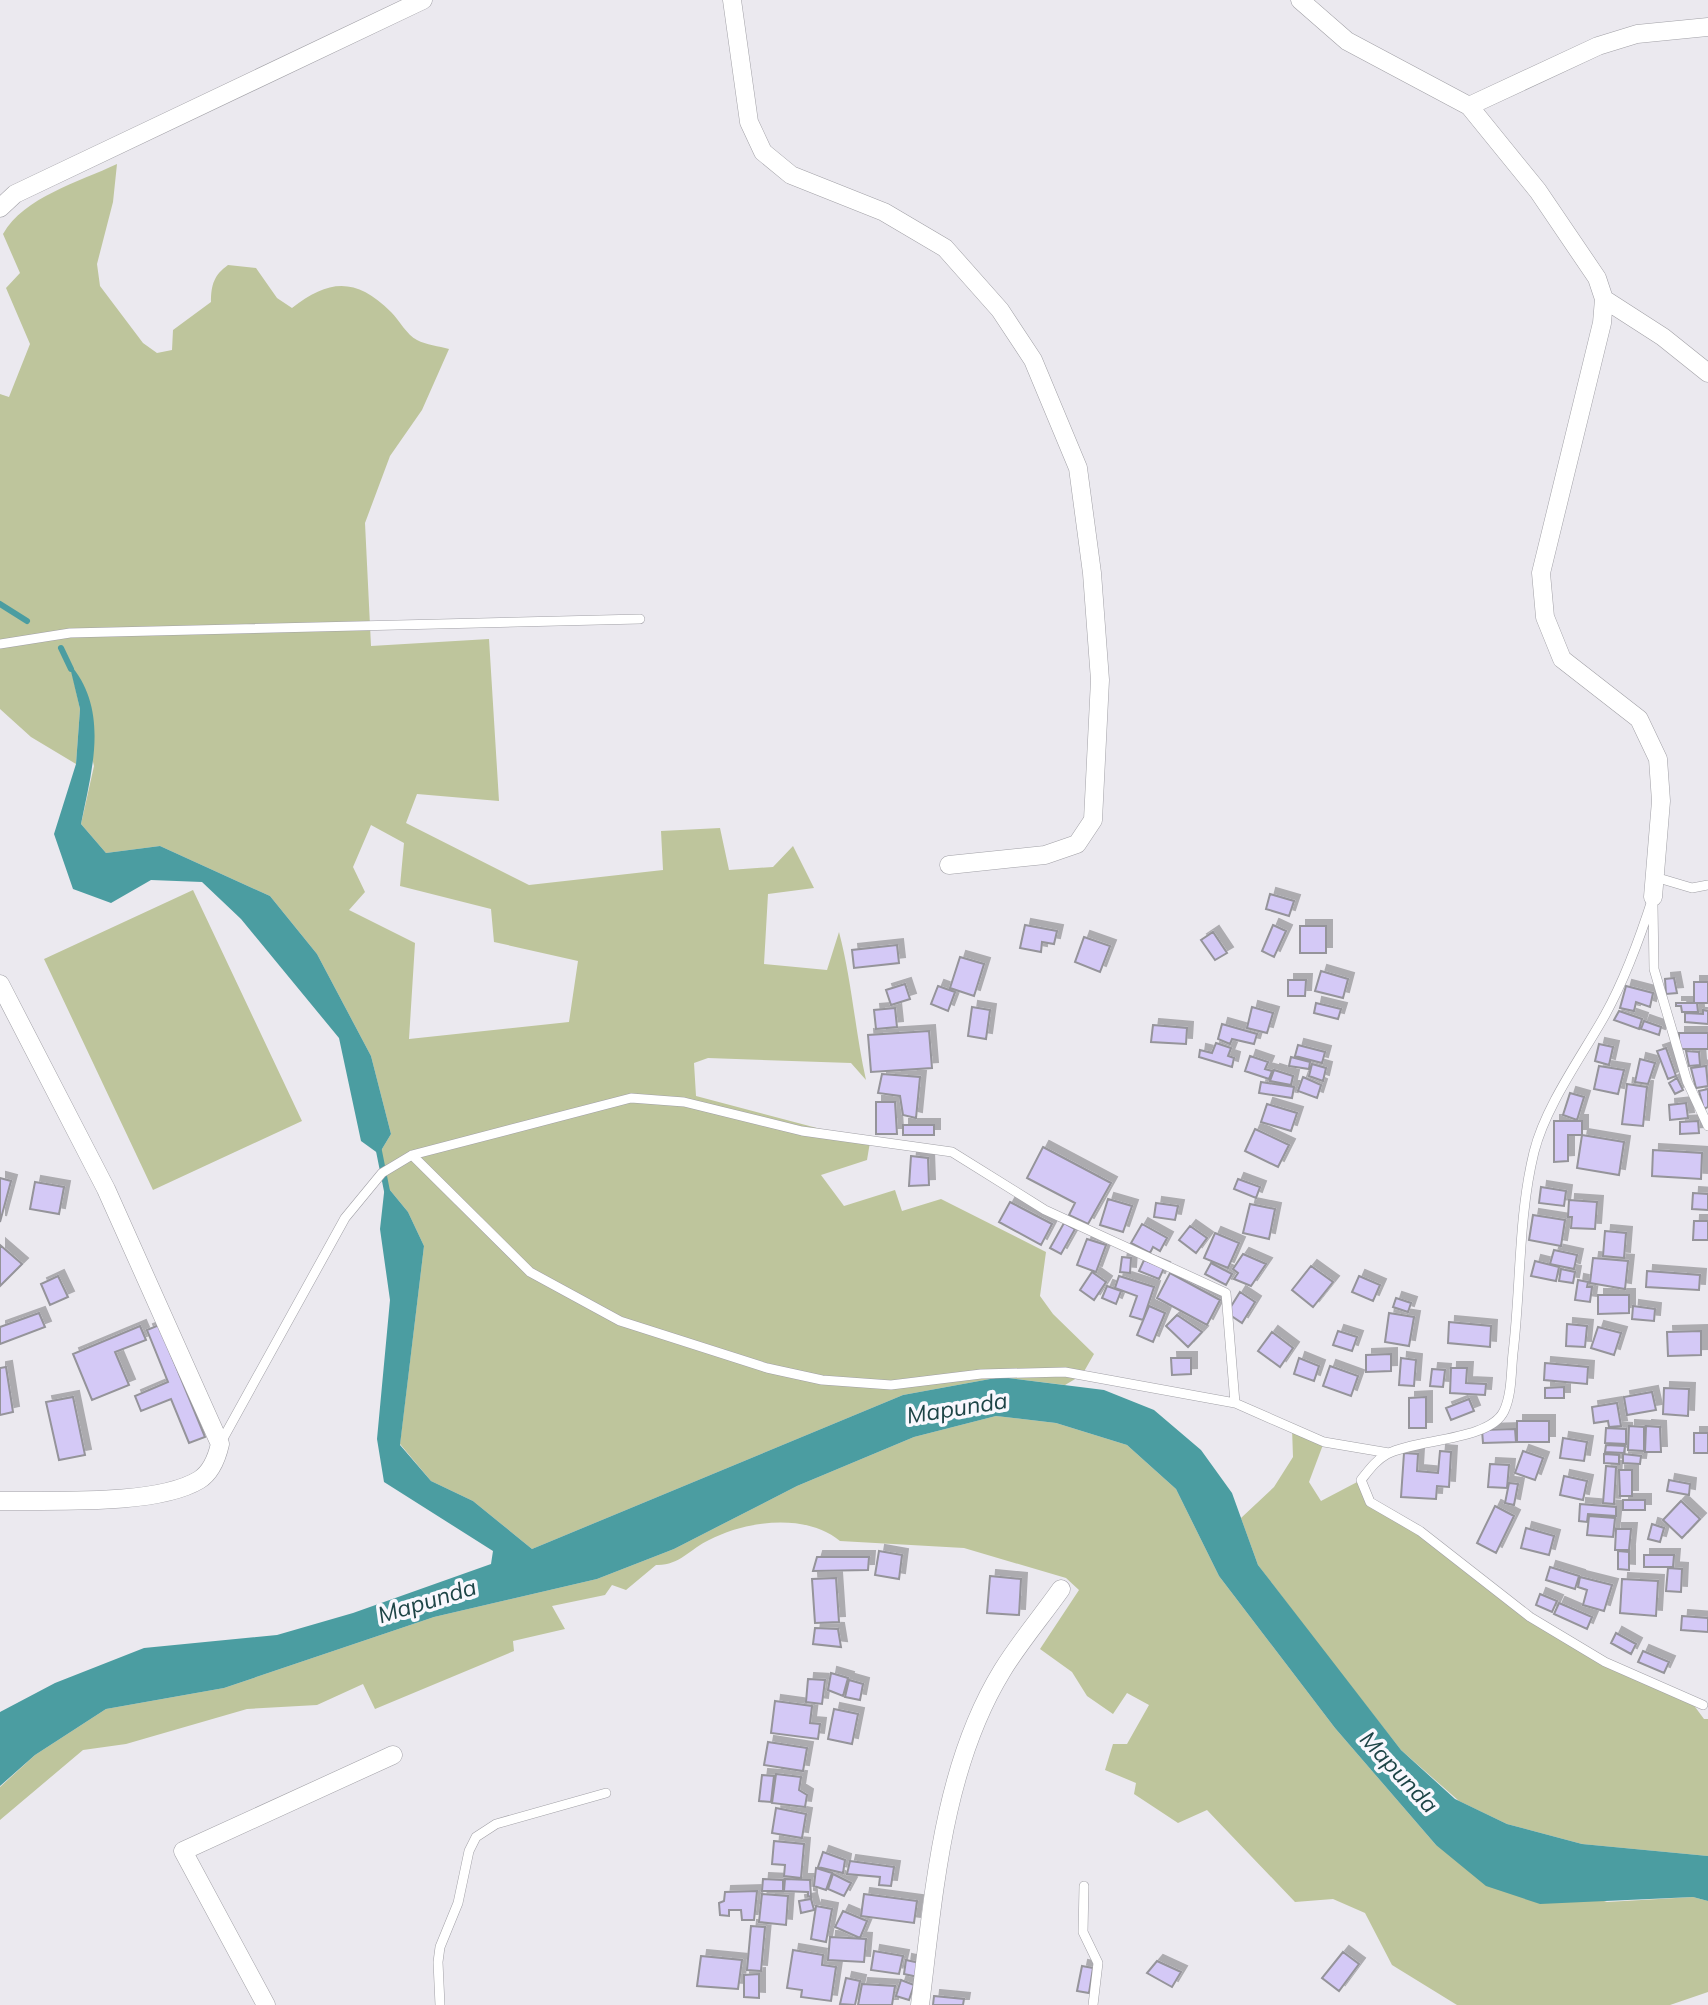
<svg xmlns="http://www.w3.org/2000/svg" width="1708" height="2005" font-family="Mulish,sans-serif">
<defs>
<filter id="shadow"><feDropShadow dx="6" dy="-6" stdDeviation="0" flood-color="#0004"/></filter>
</defs>
<rect width="100%" height="100%" fill="#ebe9ef"/>
<path fill="#bec59c" fill-rule="evenodd" d="M117 164 113 202 97 264 100 286 143 343 157 353 172 350 173 330 211 302C211 285 214 275 228 265L256 268 277 298 292 308C329 279 356 277 391 312 399 320 407 335 417 340 426 345 439 346 449 349L422 410 390 456 365 523 371 646 489 639 499 801 417 794 406 823 529 885 663 870 661 831 720 828 729 870 773 867 793 846 814 888 768 894 764 964 827 970 839 932C852 981 855 1031 866 1080L851 1063 708 1058 694 1063 696 1096 870 1142 867 1160 821 1175 844 1206 895 1190 902 1211 941 1199 1046 1252 1040 1296 1053 1314 1094 1354 1082 1375 1065 1385 1001 1377 903 1395 532 1549 473 1501 431 1481 400 1444 424 1246 408 1212 385 1184 379 1154 391 1134 371 1056 317 954 270 896 160 846 106 853 81 824 94 766 70 664 80 709 76 764 31 737 0 709V394L9 397 30 344 6 288 20 273 3 234C24 197 79 182 117 164ZM371 825 404 843 400 886 491 909 494 942 578 961 569 1022 409 1039 415 943 349 910 365 892 353 867Z
M193 890 302 1121 153 1190 44 959Z
M996 1416 1056 1423 1127 1445 1176 1489 1219 1576 1335 1728 1436 1845 1607 1902 1693 1897 1708 1901V1992L1670 2005H1457L1392 1965 1365 1913 1333 1899 1295 1902 1207 1810 1178 1823 1134 1794 1136 1783 1105 1770 1113 1744H1127L1149 1705 1127 1693 1113 1714 1087 1696 1072 1672 1040 1649 1079 1590 1066 1578 964 1548 840 1541C806 1513 748 1520 709 1540 690 1549 679 1566 656 1565L626 1590 612 1585 605 1595 552 1606 565 1629 513 1641 514 1651 375 1709 363 1684 317 1705 247 1709 126 1744 83 1750 0 1820V1787L35 1755 106 1709 224 1688 434 1617 597 1579 674 1549 797 1486 914 1437Z
M1292 1428 1324 1442 1309 1482 1321 1501 1361 1480 1370 1502 1420 1531 1530 1617 1605 1662 1687 1696 1704 1719H1708V1856L1582 1844 1507 1824 1459 1801 1401 1750 1325 1653 1258 1565 1241 1518 1274 1487 1293 1457Z"/>
<path fill="#4b9da1" d="M69 663C110 710 92 769 81 824L106 853 160 846 270 896 317 954 371 1056 391 1134 379 1154 361 1141 339 1038 241 919 202 882 151 880 111 903 73 889 54 834 76 764 80 709Z
M385 1184 408 1212 424 1246 400 1445 431 1481 473 1501 532 1549 903 1395 1001 1377 1104 1390 1154 1410 1201 1450 1232 1493 1258 1565 1401 1750 1455 1799 1507 1824 1582 1844 1708 1856V1901L1693 1897 1540 1904 1486 1886 1436 1845 1335 1728 1219 1576 1176 1489 1127 1445 1056 1423 996 1416 914 1437 797 1486 674 1549 597 1579 434 1617 224 1688 106 1709 35 1755 0 1786V1712L55 1683 144 1648 277 1635 353 1613 491 1564 493 1551 384 1482 377 1439 390 1300 380 1229Z"/>
<g fill="none" stroke-linecap="round" stroke-linejoin="round">
<path stroke="#4b9da1" stroke-width="6" d="M0 604 27 621
M61 648 71 669
M378 1146 387 1191"/>
</g>
<path fill="#d4c9f6" stroke="#95949a" stroke-width="2" filter="url(#shadow)" d="M1270 894 1294 901 1289 916 1266 909Z
M1025 925 1057 931 1054 944 1042 942 1041 952 1020 948Z
M1273 925 1286 931 1274 957 1262 951Z
M1300 926H1326V953H1300Z
M1213 932 1227 953 1215 960 1201 940Z
M1084 937 1110 946 1100 972 1075 962Z
M897 945 899 963 854 968 852 950Z
M960 957 984 964 974 996 950 988Z
M1321 971 1348 979 1343 998 1315 991Z
M1674 978 1677 993 1666 994 1665 979Z
M1288 980H1306L1305 996H1288Z
M1694 982H1708V1003H1694Z
M905 984 910 999 891 1005 886 990Z
M938 986 955 992 948 1011 931 1004Z
M1626 986 1653 993 1650 1007 1636 1002 1634 1011 1620 1008Z
M1316 1003 1341 1009 1338 1019 1314 1013Z
M1676 1003H1697L1698 1012H1682L1681 1006H1676Z
M972 1007 990 1010 986 1039 968 1036Z
M1252 1007 1273 1013 1267 1033 1247 1028Z
M895 1008 897 1027 876 1029 874 1010Z
M1703 1010 1708 1011V1024L1685 1022V1013L1703 1014Z
M1619 1011 1642 1019 1639 1029 1614 1020Z
M1644 1021 1661 1027 1659 1035 1641 1029Z
M1222 1024 1257 1034 1254 1044 1232 1039 1230 1044 1218 1039Z
M1153 1025 1187 1028 1186 1044 1151 1042Z
M929 1031 932 1068 871 1072 868 1035Z
M1679 1033H1708V1049H1679Z
M1216 1043 1231 1048 1228 1056 1234 1058 1232 1067 1199 1057 1200 1050 1212 1053Z
M1599 1044 1613 1047 1609 1065 1595 1061Z
M1298 1045 1325 1052 1322 1063 1295 1056Z
M1666 1048 1676 1076 1668 1079 1657 1051Z
M1686 1051 1699 1052 1700 1065 1689 1066Z
M1250 1056 1268 1062 1265 1069 1272 1071 1269 1079 1245 1071Z
M1291 1057 1310 1062 1309 1069 1289 1066Z
M1640 1059 1655 1063 1648 1084 1635 1082Z
M1312 1064 1326 1068 1323 1081 1309 1076Z
M1599 1066 1624 1070 1618 1094 1594 1089Z
M1706 1066 1708 1086 1696 1088 1691 1068Z
M1274 1070 1293 1076 1291 1085 1270 1081Z
M882 1074 920 1077 916 1118 903 1115 900 1096 878 1093Z
M1303 1077 1321 1085 1317 1098 1298 1091Z
M1677 1078 1683 1090 1675 1094 1669 1083Z
M1261 1082 1294 1087 1292 1098 1259 1093Z
M1627 1084 1647 1087 1643 1126 1622 1124Z
M1708 1089V1107L1704 1109 1699 1091Z
M1570 1093 1584 1097 1577 1120 1563 1115Z
M876 1102H895L897 1134H876Z
M1686 1103 1688 1118 1670 1120 1669 1105Z
M1267 1104 1297 1113 1291 1131 1261 1122Z
M1554 1121H1582V1135H1568V1161L1554 1162Z
M1698 1121 1699 1133 1680 1134V1122Z
M903 1125H934V1135H903Z
M1255 1129 1289 1145 1278 1167 1245 1151Z
M1582 1135 1624 1142 1619 1175 1577 1168Z
M1043 1147 1111 1183 1088 1224 1069 1215 1075 1203 1027 1178Z
M1653 1150 1702 1153 1701 1179 1652 1176Z
M911 1156 928 1158 929 1185 909 1186Z
M0 1178 11 1181 0 1222Z
M1238 1179 1260 1187 1256 1198 1234 1189Z
M35 1182 64 1187 59 1214 30 1209Z
M1541 1187 1566 1191 1564 1206 1539 1203Z
M1693 1193 1708 1194V1210L1692 1209Z
M1108 1199 1132 1206 1123 1232 1100 1225Z
M1569 1200 1597 1202 1595 1229 1571 1228 1572 1217H1568Z
M1010 1202 1052 1224 1041 1245 999 1222Z
M1156 1203 1178 1206 1175 1220 1154 1217Z
M1250 1204 1275 1209 1269 1239 1243 1233Z
M1533 1215 1565 1220 1561 1246 1529 1240Z
M1694 1221H1708V1240H1693Z
M1064 1223 1075 1229 1061 1254 1050 1248Z
M1142 1224 1167 1238 1160 1251 1153 1247 1150 1253 1131 1243Z
M1190 1226 1207 1238 1196 1253 1179 1240Z
M1605 1231 1626 1233 1624 1258 1603 1256Z
M1215 1233 1239 1243 1228 1268 1204 1258Z
M1087 1239 1106 1245 1096 1272 1077 1265Z
M0 1245 22 1264 0 1286Z
M1554 1250 1577 1255 1574 1269 1550 1264Z
M1243 1254 1266 1264 1251 1286 1234 1279 1238 1273 1233 1269Z
M1122 1257 1131 1258 1130 1273 1120 1272Z
M1593 1258 1628 1261 1625 1289 1590 1283Z
M1144 1260 1164 1268 1159 1279 1139 1271Z
M1535 1261 1559 1267 1556 1281 1531 1276Z
M1211 1263 1232 1274 1226 1285 1205 1274Z
M1311 1266 1333 1282 1313 1307 1292 1290Z
M1561 1269 1575 1272 1573 1283 1559 1281Z
M1647 1271 1700 1275 1699 1290 1646 1287Z
M1092 1272 1106 1282 1094 1300 1080 1290Z
M1170 1273 1220 1300 1207 1325 1157 1298Z
M58 1276 68 1297 50 1305 41 1284Z
M1119 1276 1154 1287 1143 1320 1130 1316 1137 1296 1115 1288Z
M1359 1276 1380 1285 1373 1301 1352 1292Z
M1578 1280 1588 1282 1587 1287H1592L1590 1302 1575 1300Z
M1107 1286 1121 1291 1116 1304 1102 1298Z
M1240 1292 1255 1302 1242 1323 1227 1313Z
M1598 1295H1629V1313L1598 1314Z
M1396 1298 1411 1303 1408 1312 1393 1307Z
M1149 1306 1165 1313 1153 1342 1137 1335Z
M1633 1306 1655 1309 1654 1321 1632 1319Z
M39 1313 45 1327 0 1344V1327Z
M1389 1313 1414 1317 1409 1346 1385 1342Z
M1177 1315 1202 1332 1188 1347 1166 1326Z
M1449 1322 1491 1326 1490 1347 1448 1343Z
M1567 1324 1587 1326 1585 1347 1566 1346Z
M159 1325 205 1437 189 1443 171 1399 141 1411 135 1396 168 1382 147 1330Z
M140 1326 146 1340 115 1352 129 1385 92 1400 73 1354Z
M1598 1327 1621 1333 1614 1355 1591 1348Z
M1338 1331 1357 1337 1352 1351 1333 1345Z
M1701 1331V1355L1668 1356 1667 1332Z
M1272 1332 1293 1348 1280 1367 1258 1351Z
M1391 1354V1371L1366 1372V1355Z
M1171 1358H1191V1374L1172 1375Z
M1299 1358 1319 1366 1314 1381 1294 1374Z
M1401 1358 1416 1360 1414 1386 1399 1385Z
M1545 1363 1588 1367 1587 1384 1544 1380Z
M1330 1366 1358 1376 1351 1396 1323 1386Z
M6 1367 13 1412 0 1415V1368Z
M1451 1368H1467L1466 1383 1486 1384 1485 1395 1450 1393Z
M1432 1369 1445 1370 1443 1387 1430 1386Z
M1564 1387V1398H1545V1388Z
M1664 1388 1689 1389 1688 1416 1663 1414Z
M1652 1392 1656 1410 1627 1415 1624 1397Z
M73 1397 85 1455 59 1460 46 1402Z
M1426 1397V1428H1409V1398Z
M1469 1399 1474 1411 1451 1420 1446 1408Z
M1617 1403 1621 1426 1609 1427 1608 1421 1594 1423 1592 1407Z
M1517 1421H1549V1442H1517Z
M1629 1426 1644 1427V1451L1628 1450Z
M1646 1426 1660 1427 1661 1452H1645Z
M1606 1428 1626 1429V1444L1605 1443Z
M1515 1429 1516 1442 1483 1443 1482 1430Z
M1694 1433H1708V1453H1694Z
M1563 1438 1587 1442 1584 1461 1560 1458Z
M1606 1445 1625 1446 1624 1453 1605 1452Z
M1440 1451 1451 1452 1449 1487 1437 1486 1436 1499 1401 1497 1404 1453 1418 1454 1417 1471 1438 1473Z
M1523 1451 1543 1458 1535 1480 1515 1473Z
M1604 1454 1619 1455V1464L1604 1463Z
M1623 1454 1641 1456 1640 1464 1623 1463Z
M1490 1464 1509 1465 1507 1488 1488 1487Z
M1606 1466 1616 1467 1614 1504 1603 1503Z
M1619 1470H1632V1496H1620Z
M1564 1476 1587 1481 1583 1500 1560 1495Z
M1669 1480 1690 1484 1689 1495 1667 1491Z
M1509 1483 1518 1484 1514 1505 1505 1503Z
M1623 1500H1645V1510H1623Z
M1681 1501 1700 1519 1682 1538 1663 1520Z
M1580 1504 1616 1507V1516L1588 1514 1587 1522 1579 1521Z
M1495 1506 1514 1516 1496 1553 1477 1543Z
M1589 1516 1615 1518 1613 1537 1587 1535Z
M1652 1524 1664 1528 1660 1542 1648 1539Z
M1526 1528 1554 1536 1549 1555 1521 1548Z
M1616 1529H1631L1629 1550H1615Z
M879 1551 902 1555 899 1579 875 1575Z
M1618 1551 1629 1552V1570L1618 1569Z
M1644 1555H1674L1673 1567H1644Z
M817 1557H869L868 1570 813 1571Z
M1550 1567 1579 1576 1575 1589 1546 1580Z
M1668 1568 1682 1569 1681 1592 1666 1591Z
M990 1576 1021 1579 1019 1615 987 1613Z
M1580 1577 1612 1585 1604 1611 1583 1605 1587 1590 1578 1587Z
M836 1578 839 1622 815 1623 812 1579Z
M1622 1579 1658 1581 1656 1616 1620 1613Z
M1540 1594 1557 1601 1552 1612 1536 1605Z
M1559 1603 1592 1617 1587 1629 1554 1614Z
M1682 1616 1708 1618V1632L1681 1630Z
M815 1628 838 1629 841 1647 813 1644Z
M1616 1633 1636 1644 1631 1654 1611 1643Z
M1643 1651 1669 1662 1664 1673 1638 1662Z
M831 1673 848 1678 843 1696 828 1690Z
M808 1679 825 1680 822 1704 806 1702Z
M849 1680 863 1684 860 1700 845 1697Z
M775 1701 812 1706 810 1723 820 1724 818 1739 771 1733Z
M834 1709 858 1714 852 1744 828 1739Z
M768 1742 807 1748 803 1771 764 1765Z
M776 1774 801 1777 799 1790 807 1795 805 1807 772 1803Z
M762 1775 774 1776 771 1802 759 1801Z
M776 1808 806 1814 802 1838 772 1833Z
M774 1841 804 1844 801 1878 784 1876 785 1865 772 1864Z
M823 1852 845 1860 843 1873 818 1867Z
M850 1861 894 1867 891 1886 879 1885 880 1877 847 1874Z
M816 1868 832 1873 826 1890 814 1886Z
M833 1874 851 1883 844 1896 828 1889Z
M763 1879 783 1880V1891H762Z
M785 1879 810 1880 811 1897 808 1896V1892L784 1891Z
M757 1891 754 1920H742L741 1910H729V1916L720 1915 719 1903 724 1901 725 1892Z
M762 1894 788 1896 786 1925 759 1922Z
M864 1894 917 1901 914 1923 861 1916Z
M811 1899 814 1910 801 1913 799 1901Z
M816 1906 832 1909 826 1942 811 1939Z
M843 1911 867 1921 860 1938 835 1927Z
M751 1926 765 1927 761 1971 747 1970Z
M830 1937 866 1939 864 1962 828 1960Z
M793 1950 823 1955 822 1965 836 1967 831 2001 801 1997 802 1990 787 1988Z
M874 1951 903 1956 899 1974 871 1970Z
M1343 1952 1359 1964 1339 1991 1322 1978Z
M701 1956 742 1960 738 1989 697 1986Z
M906 1960 920 1963 918 1977 904 1974Z
M1157 1961 1181 1972 1172 1987 1147 1973Z
M1082 1966 1093 1968 1089 1993 1077 1991Z
M759 1974V1998L744 1997V1975Z
M846 1978 860 1981 855 2005 840 2004Z
M901 1980 914 1985 909 2000 896 1996Z
M862 1984 895 1986 892 2005H858Z
M934 1996 964 1999 963 2005H933Z"/>
<g fill="none" stroke-linecap="round" stroke-linejoin="round">
<g stroke="#a1a0a6" stroke-width="10">
<path id="service" d="M0 644 70 633 640 619
M1655 877 1692 888 1708 885
M1653 897C1640 938 1626 977 1605 1015 1582 1056 1546 1105 1534 1152 1518 1217 1521 1287 1513 1353 1511 1371 1512 1394 1504 1411 1490 1441 1415 1439 1387 1454 1376 1460 1369 1470 1361 1480L1370 1502 1420 1531 1530 1617 1605 1662 1703 1705
M1653 905 1654 969 1687 1081 1708 1126
M412 1155 530 1272 620 1321 767 1368 822 1380 891 1385 981 1374 1065 1372 1235 1403
M220 1444 345 1218 382 1173 412 1155 631 1098 684 1102 802 1131 952 1152 1045 1210 1226 1293 1235 1403 1324 1442 1389 1453
M1084 1886 1083 1932 1098 1963 1093 2005
M440 2005 438 1962 440 1947 458 1903 469 1851 476 1837 496 1824 606 1793"/>
</g>
<g stroke="#a1a0a6" stroke-width="19">
<path id="minor" d="M732 0 749 122 763 152 791 175 884 212 945 248 1000 310 1033 360 1078 468 1092 573 1100 680 1093 820 1077 844 1045 855 949 865
M1300 0 1347 41 1469 106 1538 191 1597 278 1604 299 1602 323 1541 573 1545 617 1562 659 1639 719 1658 759 1661 801 1653 897
M1469 106 1598 46 1637 34 1708 27
M0 208 15 194 423 0
M1604 299 1663 337 1708 373
M0 984 106 1189 220 1444C217 1457 212 1472 199 1480 156 1506 51 1500 0 1501
M266 2005 183 1851 393 1755
M920 2005C934 1894 942 1769 1002 1671 1019 1643 1042 1616 1061 1589"/>
</g>
<use href="#service" stroke="#fff" stroke-width="9"/>
<use href="#minor" stroke="#fff" stroke-width="18"/>
</g>
<g text-anchor="middle" stroke-width="7" stroke-linejoin="round" paint-order="stroke">
<g font-size="23" font-style="italic" fill="#1d4446" stroke="#f8f7fd">
<text transform="translate(957 1408) rotate(-9)" y="8">Mapunda</text>
<text transform="translate(427 1601) rotate(-17)" y="8">Mapunda</text>
<text transform="translate(1399 1772) rotate(47)" y="8">Mapunda</text>
</g>
</g>
</svg>
